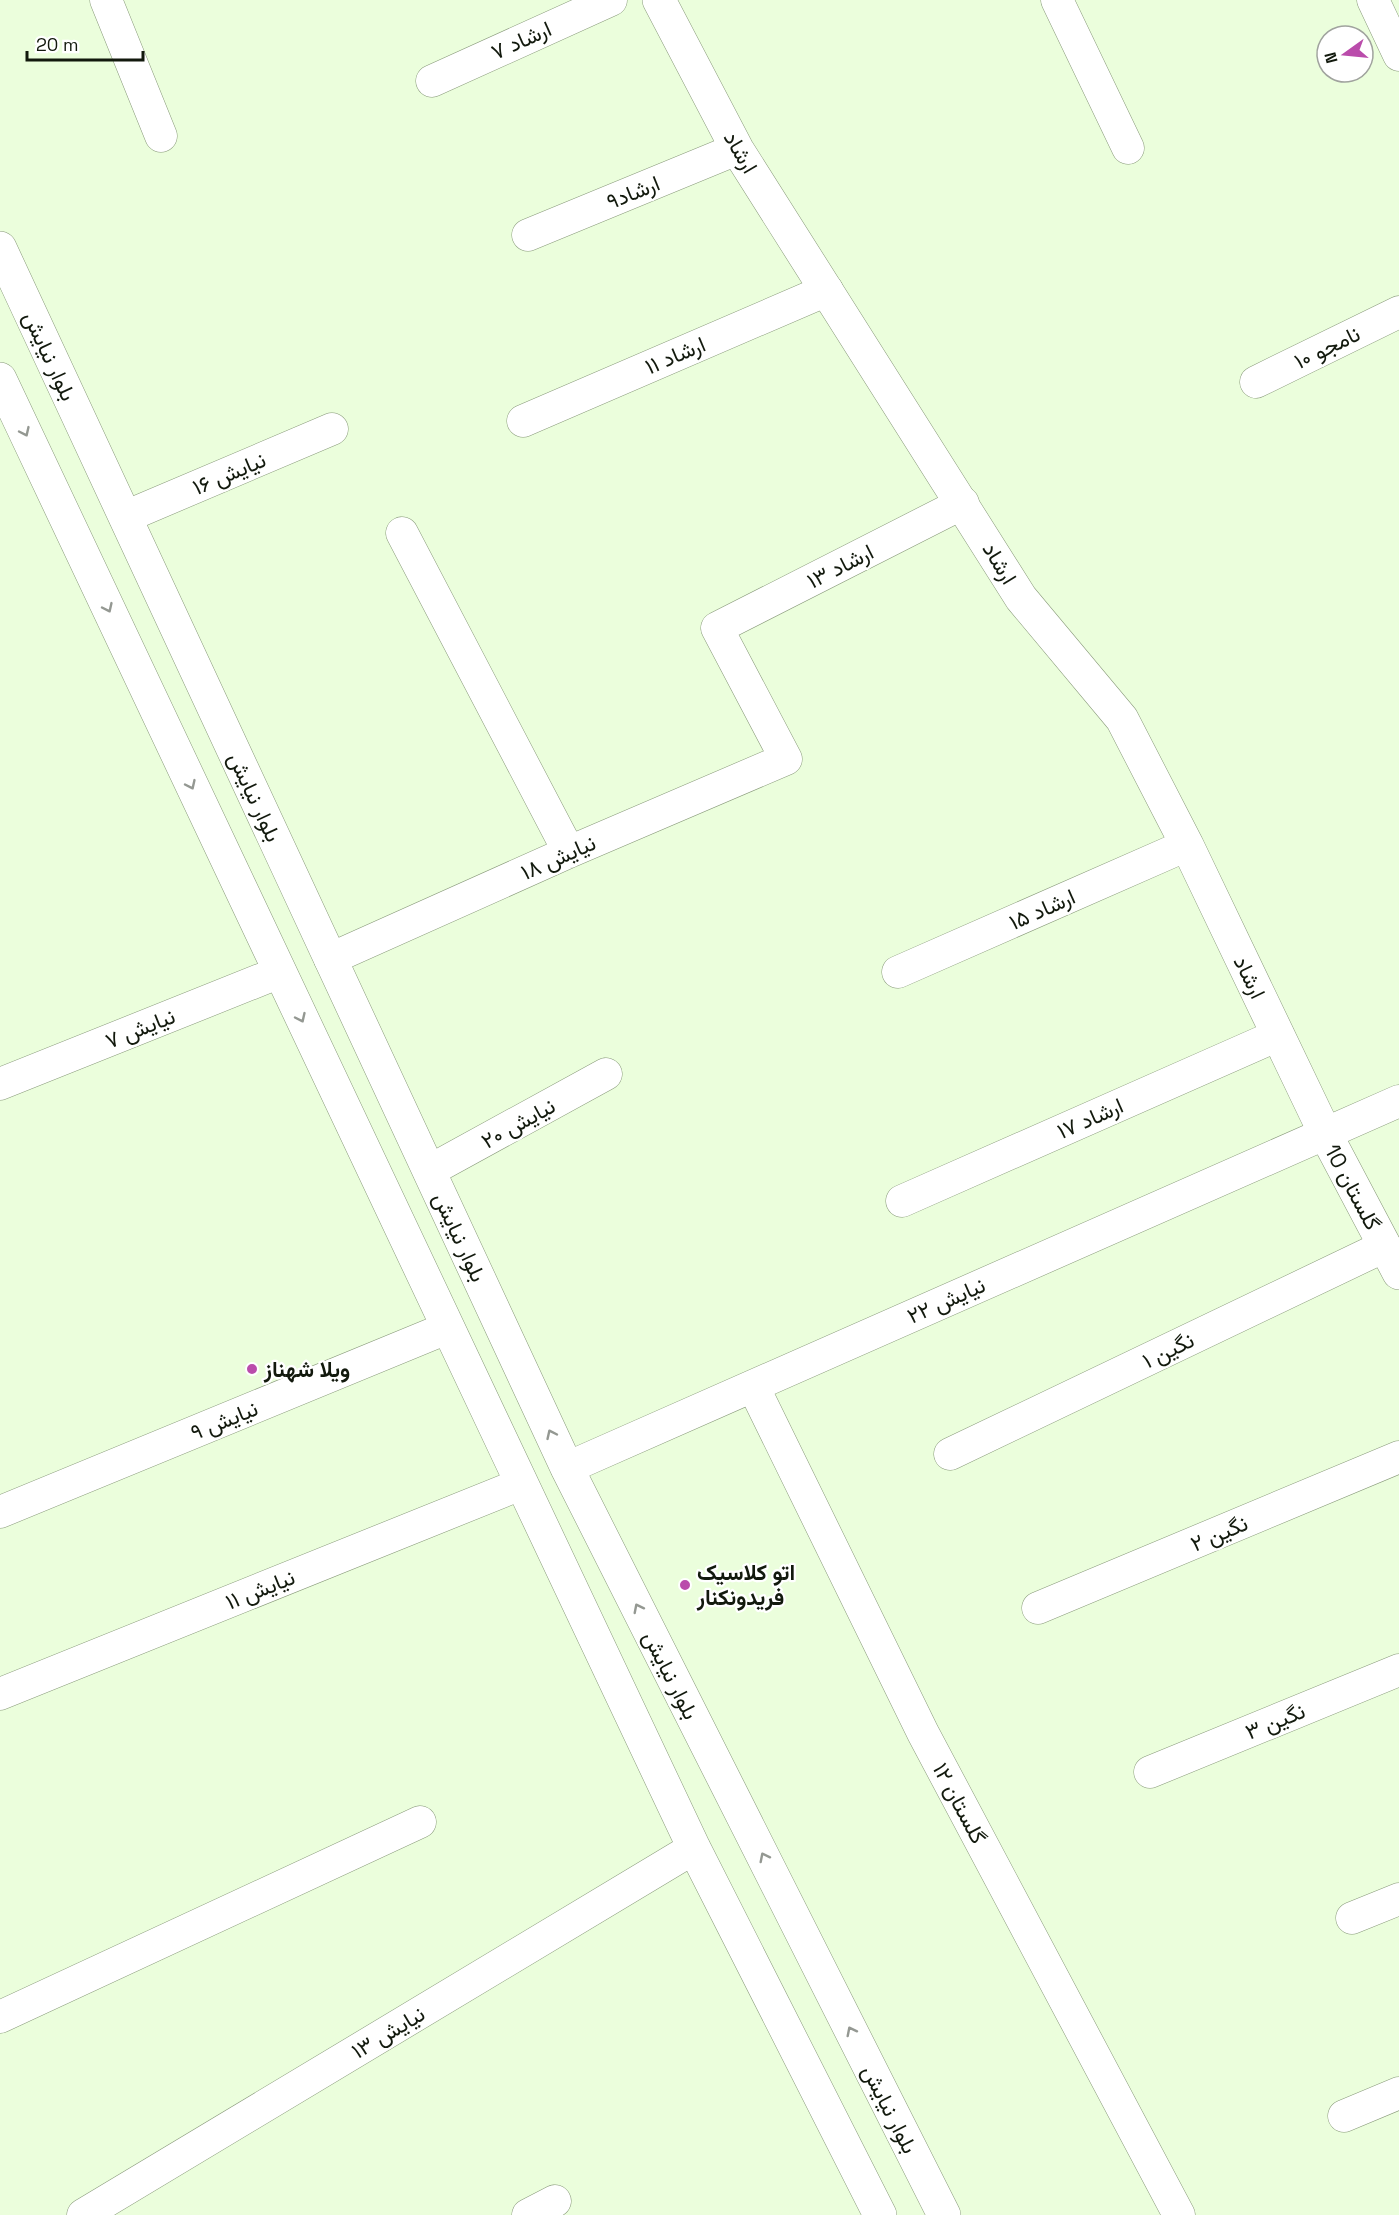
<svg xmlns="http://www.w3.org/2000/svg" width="1399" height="2215" font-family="'Space Grotesk',Vazirmatn,sans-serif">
<rect width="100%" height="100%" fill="#ebfedc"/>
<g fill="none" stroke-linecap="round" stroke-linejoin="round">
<g stroke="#899a7b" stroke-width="33">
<path id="street" d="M106 0 161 136
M1057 0 1128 148
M1373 0 1399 55
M432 81 611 0
M528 235 737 149
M1256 382 1399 312
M523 421 827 290
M125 517 332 429
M402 533 569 852
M330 959 569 852 786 759 717 628 963 503
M898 972 1187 845
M0 1084 280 972
M429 1171 606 1074
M902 1201 1278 1035
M753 1386 923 1733 1179 2215
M950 1454 1385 1246
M567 1468 1399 1101
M0 1512 447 1328
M1038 1608 1399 1457
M0 1694 521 1484
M1150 1772 1399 1670
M1352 1918 1399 1899
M0 2017 420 1822
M1344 2116 1399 2093
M83 2215 694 1848
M528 2215 555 2201"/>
</g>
<g stroke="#899a7b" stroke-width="34">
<path id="secondary" d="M659 0 737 149 1021 598 1122 719 1187 845 1325 1133 1399 1273
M0 248 567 1468 944 2215
M0 379 694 1848 880 2215"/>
</g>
<use href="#street" stroke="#fff" stroke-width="32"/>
<use href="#secondary" stroke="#fff" stroke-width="33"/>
</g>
<defs><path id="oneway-chevron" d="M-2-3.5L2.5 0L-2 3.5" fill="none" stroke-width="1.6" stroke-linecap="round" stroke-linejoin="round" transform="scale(1.5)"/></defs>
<g stroke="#949892">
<use href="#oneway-chevron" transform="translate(25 432) rotate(65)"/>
<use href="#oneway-chevron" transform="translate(108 608) rotate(65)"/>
<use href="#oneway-chevron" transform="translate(191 785) rotate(65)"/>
<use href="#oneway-chevron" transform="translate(301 1018) rotate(65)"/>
<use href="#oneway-chevron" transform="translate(551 1434) rotate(-115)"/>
<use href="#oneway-chevron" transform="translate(638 1608) rotate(-117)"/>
<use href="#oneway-chevron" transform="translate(764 1857) rotate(-117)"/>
<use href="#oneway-chevron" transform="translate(851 2031) rotate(-117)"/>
</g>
<g fill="#ba4cab" stroke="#fff" stroke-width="2">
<circle cx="252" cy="1369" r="6"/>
<circle cx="685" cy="1585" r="6"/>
</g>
<g text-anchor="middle" stroke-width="4.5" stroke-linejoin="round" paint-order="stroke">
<g font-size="22" fill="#12190d" stroke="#fff">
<text transform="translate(521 40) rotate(-24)" y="8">ارشاد ۷</text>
<text transform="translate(741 152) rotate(60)" y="8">ارشاد</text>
<text transform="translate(633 192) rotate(-22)" y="8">ارشاد۹</text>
<text transform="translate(1327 347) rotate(-26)" y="8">نامجو ۱۰</text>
<text transform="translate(675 355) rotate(-23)" y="8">ارشاد ۱۱</text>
<text transform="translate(50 356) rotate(65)" y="8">بلوار نیایش</text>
<text transform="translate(229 473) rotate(-23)" y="8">نیایش ۱۶</text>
<text transform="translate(1000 563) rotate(59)" y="8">ارشاد</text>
<text transform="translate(840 566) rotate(-27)" y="8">ارشاد ۱۳</text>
<text transform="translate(255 797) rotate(65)" y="8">بلوار نیایش</text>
<text transform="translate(558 857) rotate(-24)" y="8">نیایش ۱۸</text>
<text transform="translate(1042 909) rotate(-24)" y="8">ارشاد ۱۵</text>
<text transform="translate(1250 977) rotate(64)" y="8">ارشاد</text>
<text transform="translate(140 1028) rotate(-22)" y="8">نیایش ۷</text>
<text transform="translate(1090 1118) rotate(-24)" y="8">ارشاد ۱۷</text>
<text transform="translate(518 1123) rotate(-29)" y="8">نیایش ۲۰</text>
<text transform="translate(1353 1187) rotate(62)" y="8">گلستان 10</text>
<text transform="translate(460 1237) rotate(65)" y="8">بلوار نیایش</text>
<text transform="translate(946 1300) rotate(-24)" y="8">نیایش ۲۲</text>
<text transform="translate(1168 1350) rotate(-26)" y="8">نگین ۱</text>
<text transform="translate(224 1420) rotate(-22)" y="8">نیایش ۹</text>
<text transform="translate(1219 1533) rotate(-23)" y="8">نگین ۲</text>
<text transform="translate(260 1589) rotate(-22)" y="8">نیایش ۱۱</text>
<text transform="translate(671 1675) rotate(63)" y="8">بلوار نیایش</text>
<text transform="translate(1275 1721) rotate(-22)" y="8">نگین ۳</text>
<text transform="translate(960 1803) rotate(62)" y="8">گلستان ۱۲</text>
<text transform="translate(388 2032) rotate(-31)" y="8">نیایش ۱۳</text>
<text transform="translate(890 2109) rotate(63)" y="8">بلوار نیایش</text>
</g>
<g font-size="22" font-weight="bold" fill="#12190d" stroke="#fff" text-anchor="start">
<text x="264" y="1377">ویلا شهناز</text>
<text x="697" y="1580">اتو کلاسیک<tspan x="697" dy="25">فریدونکنار</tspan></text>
</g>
</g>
<g transform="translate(1345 54) rotate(255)"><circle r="28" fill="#ffffff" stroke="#a0a39e" stroke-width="1.5"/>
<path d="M0-4.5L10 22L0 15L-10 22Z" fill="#ba4cab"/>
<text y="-9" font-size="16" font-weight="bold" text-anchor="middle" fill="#12190d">N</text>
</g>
<path d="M27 51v9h116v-9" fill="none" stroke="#12190d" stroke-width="3"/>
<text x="36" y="51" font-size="18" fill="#12190d" stroke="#ffffff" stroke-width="4.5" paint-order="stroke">20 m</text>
</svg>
